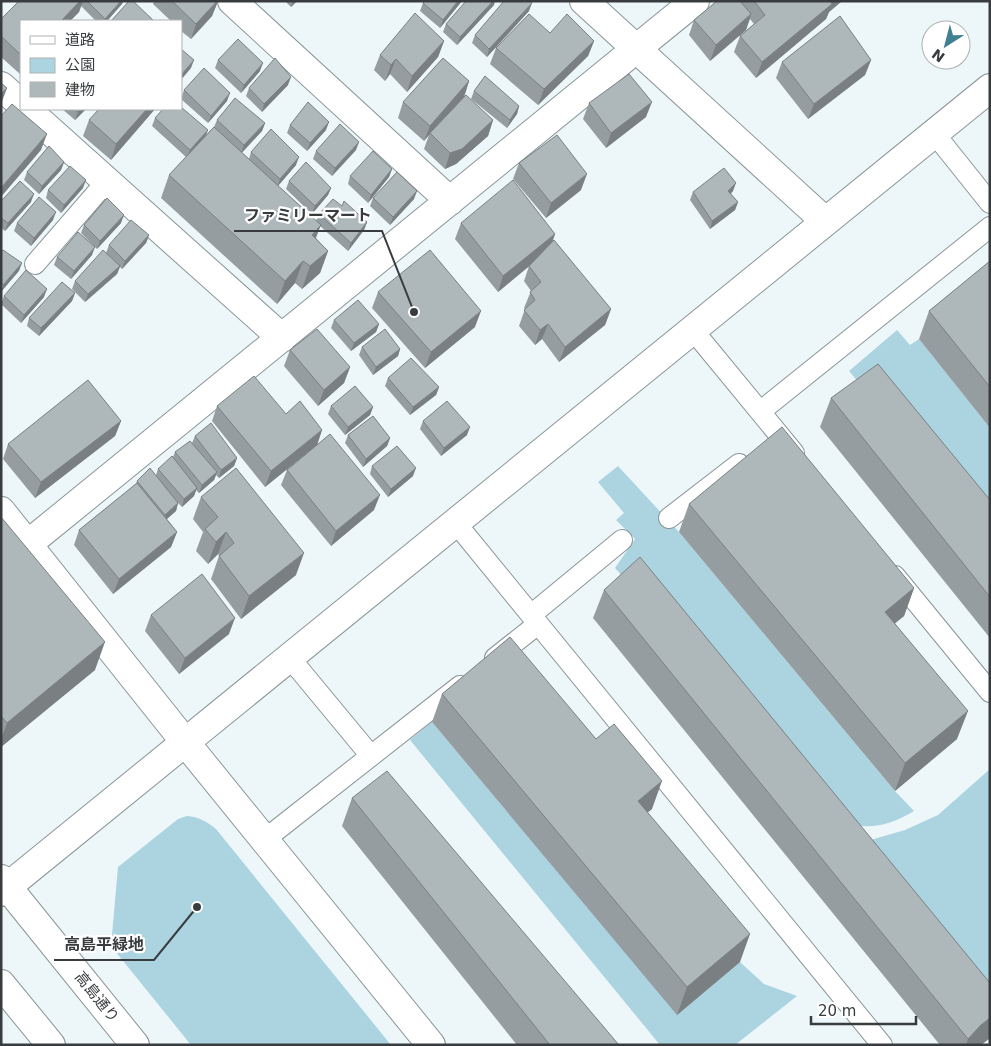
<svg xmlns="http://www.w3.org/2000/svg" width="991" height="1046" font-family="'DejaVu Sans','Noto Sans JP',sans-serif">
<rect width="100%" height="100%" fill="#edf7fa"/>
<path fill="#acd3e0" d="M897 330 910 345 919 339 990 428V540L849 371Z
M618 466 679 532 895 791 914 811C889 826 873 829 844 824L615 568 635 539 616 520 624 513 598 482Z
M432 722 677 1014 740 962 764 984 797 996 735 1045H660L410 740Z
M990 769V1023L856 860 860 843 905 830 938 815Z
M187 816C199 817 206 821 216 829L391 1045H191L111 946 118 867 178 819Z"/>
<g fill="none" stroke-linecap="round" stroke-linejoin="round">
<g stroke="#8b9598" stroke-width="22">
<path id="lane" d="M934 133 990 203
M35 264 107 181
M692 329 794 453
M761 411 990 227
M669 518 739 464
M455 522 882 1045
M895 576 990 692
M531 615 622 540
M289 657 371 756
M495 658 538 624
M264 840 460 686"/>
</g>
<g stroke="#8b9598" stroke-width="30">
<path id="street" d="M232 1 450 201
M1 86 21 104
M26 109 282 338
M1 511 185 742 431 1045
M28 544 695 1"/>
</g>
<g stroke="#8b9598" stroke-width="30">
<path id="secondary" d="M584 1 825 221
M1 879 135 1045
M1 892 990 88
M1 984 51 1045"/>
</g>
<use href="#lane" stroke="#fff" stroke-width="20"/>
<use href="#street" stroke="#fff" stroke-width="28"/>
<use href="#secondary" stroke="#fff" stroke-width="28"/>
</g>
<path fill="#969da0" d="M19 1H123L122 4 107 21H96L81 6 79 12 70 21H21V72L20 74 1 57V19Z
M154 1H218L212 16 191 39 181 31V21H171L153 4Z
M285 1H297L291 7Z
M462 1 440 28 420 11 423 3Z
M717 1H842L829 12 826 19 756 78 734 52 740 36 754 24 750 19 746 30 710 61 689 35 694 20Z
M494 5 457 45 443 32 446 24Z
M529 11 487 57 472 43 475 35Z
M550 33 594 41 588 56 538 105 490 64 496 48Z
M444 41 438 57 407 92 390 74 385 81 374 70 380 55Z
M218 60 260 71 241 93 215 68Z
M871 60 865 75 808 119 776 78 782 62Z
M469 81 464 97 449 114 493 120 488 136 456 164 445 169 424 149 429 135 424 141 398 118 403 102Z
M288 85 262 112 246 96 249 88Z
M184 90 227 101 208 123 181 99Z
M474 91 519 106 517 114 507 128 471 99Z
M589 103 646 117 606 148 583 119Z
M62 109H86L75 120Z
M155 109 111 160 83 136 89 120Z
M155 118 205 136 214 127 217 120 265 123 262 131 242 153 249 159 251 152 296 165 278 186 316 221 319 214 342 206 367 222 364 230 348 251 320 226 316 238 328 251 320 273 302 289 295 283 277 304 161 198 169 175 186 157 152 126Z
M290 125 326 130 307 151 287 133Z
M356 150 332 176 313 159 316 151Z
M64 162 61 170 39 194 24 180 27 172Z
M519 163 581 190 546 218 513 179Z
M392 169 389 177 368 203 348 184 350 176Z
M289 181 331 188 328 195 312 214 286 189Z
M83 188 61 213 46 198 48 190Z
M733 191 731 194 738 202 735 210 710 229 690 200 693 192Z
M373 198 414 199 390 225 370 206Z
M1 201 31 202 5 231 1 228Z
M53 220 31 246 14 231 17 223Z
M121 223 97 249 81 233 84 225Z
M461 223 555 234 552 242 611 309 605 325 559 362 542 339 535 345 519 326 525 309 524 308 531 291 524 281 529 266 498 292 455 239Z
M149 235 146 243 122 269 120 267 117 274 85 302 72 289 75 281 106 253 109 245Z
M92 255 71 279 54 265 57 257Z
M990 261V428L919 339 929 311Z
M378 292 475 327 425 368 372 308Z
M75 293 72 301 39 336 27 326 29 318Z
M4 296 44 297 21 323 1 304Z
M334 320 379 324 376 332 351 351 331 328Z
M362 347 400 349 398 356 373 375 359 355Z
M290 350 350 367 344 383 318 406 284 366Z
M388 378 439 387 436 395 410 415 385 386Z
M831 398 990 500V638L820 427Z
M217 406 286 414 322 430 317 445 265 487 212 421Z
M331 406 373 407 370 415 345 435 328 414Z
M121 421 115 436 35 498 3 459 8 444Z
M423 421 467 435 441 456 420 429Z
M348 435 390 438 387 446 363 467 345 443Z
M195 436 237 458 234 466 219 478 216 475 214 480 199 493 196 490 194 496 182 507 178 503 176 511 167 519 177 532 171 547 113 594 74 545 79 530 136 484 137 481 156 475 158 469 173 457 175 452 192 443Z
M372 466 413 476 388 497 370 474Z
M287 470 374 510 331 546 281 485Z
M201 497 296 575 241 619 211 579 219 556 218 554 208 564 196 551 203 532 193 519Z
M689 504 914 588 904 616 894 623 957 739 895 791 679 532Z
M1 517 95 670 1 747Z
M604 590 990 1018V1038L981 1045H940L593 618Z
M151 615 229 634 179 674 145 631Z
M442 694 652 809 647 812 740 962 677 1015 432 722Z
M352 798 619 1045H517L342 826Z"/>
<path fill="#7a8082" d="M80 1H83L79 12 70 21H61Z
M121 1H123L122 4 107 21H104L105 19Z
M218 1 212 16 191 39 196 24Z
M293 1H297L291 7Z
M458 1H462L440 28 443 20Z
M493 1H495L494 5 457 45 460 37Z
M832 1H842L829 12 826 19 756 78 762 62 831 4Z
M532 3 529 11 487 57 489 49Z
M751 14 746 30 710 61 716 45Z
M444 41 438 57 407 92 412 76Z
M594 41 588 56 538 105 544 89Z
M396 59 390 74 385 81 391 65Z
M194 60 191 68 181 80V75Z
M871 60 865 75 808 119 814 104Z
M263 63 260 71 241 93 244 85Z
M291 77 288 85 262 112 264 104Z
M469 81 464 97 431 134 430 133 429 135 424 141 430 126Z
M7 88 1 104V94Z
M230 93 227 101 208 123 211 116Z
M652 102 646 117 606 148 611 133Z
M519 106 517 114 507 128 510 120Z
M81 109H86L75 120 78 112Z
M147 109H155L111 160 116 144Z
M493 120 488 136 456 164 445 169 450 153Z
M329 122 326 130 307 151 310 143Z
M265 123 262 131 241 153 244 145Z
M208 130 205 138 187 158 190 150Z
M47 134 41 150 1 197V188Z
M359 142 356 150 332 176 335 168Z
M299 157 296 165 277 187 280 179Z
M64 162 61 170 39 194 42 186Z
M392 169 389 177 368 203 371 195Z
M587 174 581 190 546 218 551 203Z
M86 180 83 188 61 213 64 205Z
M736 183 733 191 725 199 728 191Z
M331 188 328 195 312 214 315 206Z
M417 191 414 199 390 225 393 217Z
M34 194 31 202 5 231 8 223Z
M738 202 735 210 710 229 712 221Z
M56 212 53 220 31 246 34 238Z
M124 215 121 223 97 249 100 241Z
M367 222 364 230 348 251 351 243Z
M321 225 312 247V235Z
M555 234 550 249 498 292 503 276Z
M149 235 146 243 122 269 125 261Z
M95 247 92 255 71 279 74 271Z
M328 251 320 273 302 289 310 266Z
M303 261 295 283 277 304 285 281Z
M22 263 19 271 1 292 3 285Z
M120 266 117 274 85 302 88 294Z
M47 289 44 297 21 323 24 315Z
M75 293 72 301 39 336 41 328Z
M611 309 605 325 559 362 565 347Z
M481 311 475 327 425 368 431 352Z
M379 324 376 332 351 351 354 343Z
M548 324 542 339 535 345 540 330Z
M400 349 398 356 373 375 376 367Z
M350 367 344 383 318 406 324 390Z
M439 387 436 395 410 415 413 407Z
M373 407 370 415 345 435 348 427Z
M121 421 115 436 35 498 41 482Z
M470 427 467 435 441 456 444 448Z
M322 430 317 445 265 487 271 471Z
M390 438 387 446 363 467 366 459Z
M237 458 234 466 219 478 221 470Z
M416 468 413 476 388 497 391 489Z
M217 472 214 480 199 493 202 485Z
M197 488 194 496 182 507 184 499Z
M380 495 374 510 331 546 336 531Z
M178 503 176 511 162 523 165 515Z
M177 532 171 547 113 594 119 579Z
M226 532 218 554 208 564 216 542Z
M304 553 296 575 241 619 249 596Z
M914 588 904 616 875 640 885 612Z
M235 618 229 634 179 674 185 658Z
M105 642 95 670 1 747V739L7 723Z
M968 711 957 739 895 791 905 763Z
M662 781 652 809 628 829 638 801Z
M750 934 740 962 677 1015 687 987Z
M990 1018V1038L981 1045H966L968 1039 981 1025Z"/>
<path fill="#aeb7ba" stroke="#7a8082" d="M19 1H80L61 21H21V55L1 36V19Z
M87 1H121L105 19Z
M129 1H133L154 21H111Z
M172 1H217L196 24Z
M425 1H458L443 20 423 3Z
M466 1H493L460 37 446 24Z
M504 1H530L532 3 489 49 475 35Z
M717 1H740L751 14 716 45 694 20Z
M754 1H830L832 4 762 62 740 36 765 15Z
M415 13 444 41 412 76 396 59 391 65 380 55Z
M529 14 550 33 567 14 594 41 544 89 496 48Z
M840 16 871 60 814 104 782 62Z
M238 39 263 63 244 85 218 60Z
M181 49 194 60 181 75Z
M275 58 291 77 264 104 249 88Z
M443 58 469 81 430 126 403 102Z
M204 68 230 93 211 116 184 90Z
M629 74 652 102 611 133 589 103Z
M485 76 519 106 510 120 474 91Z
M1 83 7 88 1 94Z
M466 95 493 120 462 149 450 153 430 133Z
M235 98 265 123 244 145 217 120Z
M308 102 329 122 310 143 290 125Z
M12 104 47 134 1 188V116Z
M181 107 208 130 190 150 155 118 163 109H181Z
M74 109H81L78 112Z
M99 109H147L116 144 89 120Z
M340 124 359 142 335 168 316 151Z
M214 127 321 225 312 235 328 251 310 266 303 261 285 281 169 175Z
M271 129 299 157 280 179 251 152Z
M557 135 587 174 551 203 519 163Z
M49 146 64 162 42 186 27 172Z
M373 151 392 169 371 195 350 176Z
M306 162 331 188 315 206 289 181Z
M70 166 86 180 64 205 48 190Z
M724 168 736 183 728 191 738 202 712 221 693 192Z
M397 172 417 191 393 217 373 198Z
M513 180 555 234 503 276 461 223Z
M20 181 34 194 8 223 1 218V201Z
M39 197 56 212 34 238 17 223Z
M107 198 124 215 100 241 84 225Z
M333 199 342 206 344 201 367 222 351 243 319 214Z
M131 220 149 235 125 261 109 245Z
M78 232 95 247 74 271 57 257Z
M554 240 611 309 565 347 548 324 540 330 524 310 535 300 530 292 541 282 529 266Z
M3 250 22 263 3 285 1 284V252Z
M103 250 120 266 88 294 75 281Z
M430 250 481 311 431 352 378 292Z
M990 261V387L929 311Z
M26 270 47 289 24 315 4 296Z
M62 282 75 293 41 328 29 318Z
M358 300 379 324 354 343 334 320Z
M317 329 350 367 324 390 290 350Z
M385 329 400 349 376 367 362 347Z
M411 358 439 387 413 407 388 378Z
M878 364 990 500V597L831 398Z
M254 376 286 414 300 401 322 430 271 471 217 406Z
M88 380 121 421 41 482 8 444Z
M355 386 373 407 348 427 331 406Z
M447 401 470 427 444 448 423 421Z
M373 416 390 438 366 459 348 435Z
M211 423 237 458 221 470 195 436Z
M782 427 914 588 885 612 968 711 905 763 689 504Z
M330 434 380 495 336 531 287 470Z
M190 441 217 472 202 485 175 452Z
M397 446 416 468 391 489 372 466Z
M172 456 197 488 184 499 158 469Z
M150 468 178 503 165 515 137 481Z
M236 468 304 553 249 596 219 556 234 543 226 532 216 542 205 529 218 517 201 497Z
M137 483 177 532 119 579 79 530Z
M1 517 105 642 7 723 1 716Z
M640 557 990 983V1018L981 1025 968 1039 604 590Z
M202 574 235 618 185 658 151 615Z
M510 637 596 739 614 724 662 781 638 801 750 934 687 987 442 694Z
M387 771 619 1045H550L352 798Z"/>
<g text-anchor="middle" stroke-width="4.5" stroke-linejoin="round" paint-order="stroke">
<g font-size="15" fill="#383c3e" stroke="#fff">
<text transform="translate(97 997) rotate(51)" y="5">高島通り</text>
</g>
</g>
<path fill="none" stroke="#383c3e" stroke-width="2" d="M414 312L382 231H234M197 907L154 960H54"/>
<g fill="#383c3e" stroke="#fff" stroke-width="2">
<circle cx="414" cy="312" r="5"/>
<circle cx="197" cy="907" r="5"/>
</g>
<g font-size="16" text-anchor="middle" font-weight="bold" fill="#383c3e" stroke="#fff" stroke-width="4.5" stroke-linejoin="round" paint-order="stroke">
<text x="308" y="221">ファミリーマート</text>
<text x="104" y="950">高島平緑地</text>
</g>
<rect width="991" height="1046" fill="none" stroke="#383c3e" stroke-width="5"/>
<rect x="20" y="20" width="162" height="90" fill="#ffffff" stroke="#afb1b2"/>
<rect x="30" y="36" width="25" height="8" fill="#ffffff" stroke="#afb1b2"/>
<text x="65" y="45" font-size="15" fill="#383c3e">道路</text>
<rect x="30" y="58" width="25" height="15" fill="#acd3e0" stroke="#afb1b2"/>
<text x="65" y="70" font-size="15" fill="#383c3e">公園</text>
<rect x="30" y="82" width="25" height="15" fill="#aeb7ba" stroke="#afb1b2"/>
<text x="65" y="95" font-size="15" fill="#383c3e">建物</text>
<g transform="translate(946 45) rotate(216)"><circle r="24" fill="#ffffff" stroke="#afb1b2"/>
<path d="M0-4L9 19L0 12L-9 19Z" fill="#408093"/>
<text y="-8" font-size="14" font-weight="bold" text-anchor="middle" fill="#383c3e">N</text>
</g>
<path d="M811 1016v8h105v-8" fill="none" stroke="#383c3e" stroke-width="2.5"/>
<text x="818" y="1016" font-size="15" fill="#383c3e" stroke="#ffffff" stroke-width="4" paint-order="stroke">20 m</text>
</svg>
